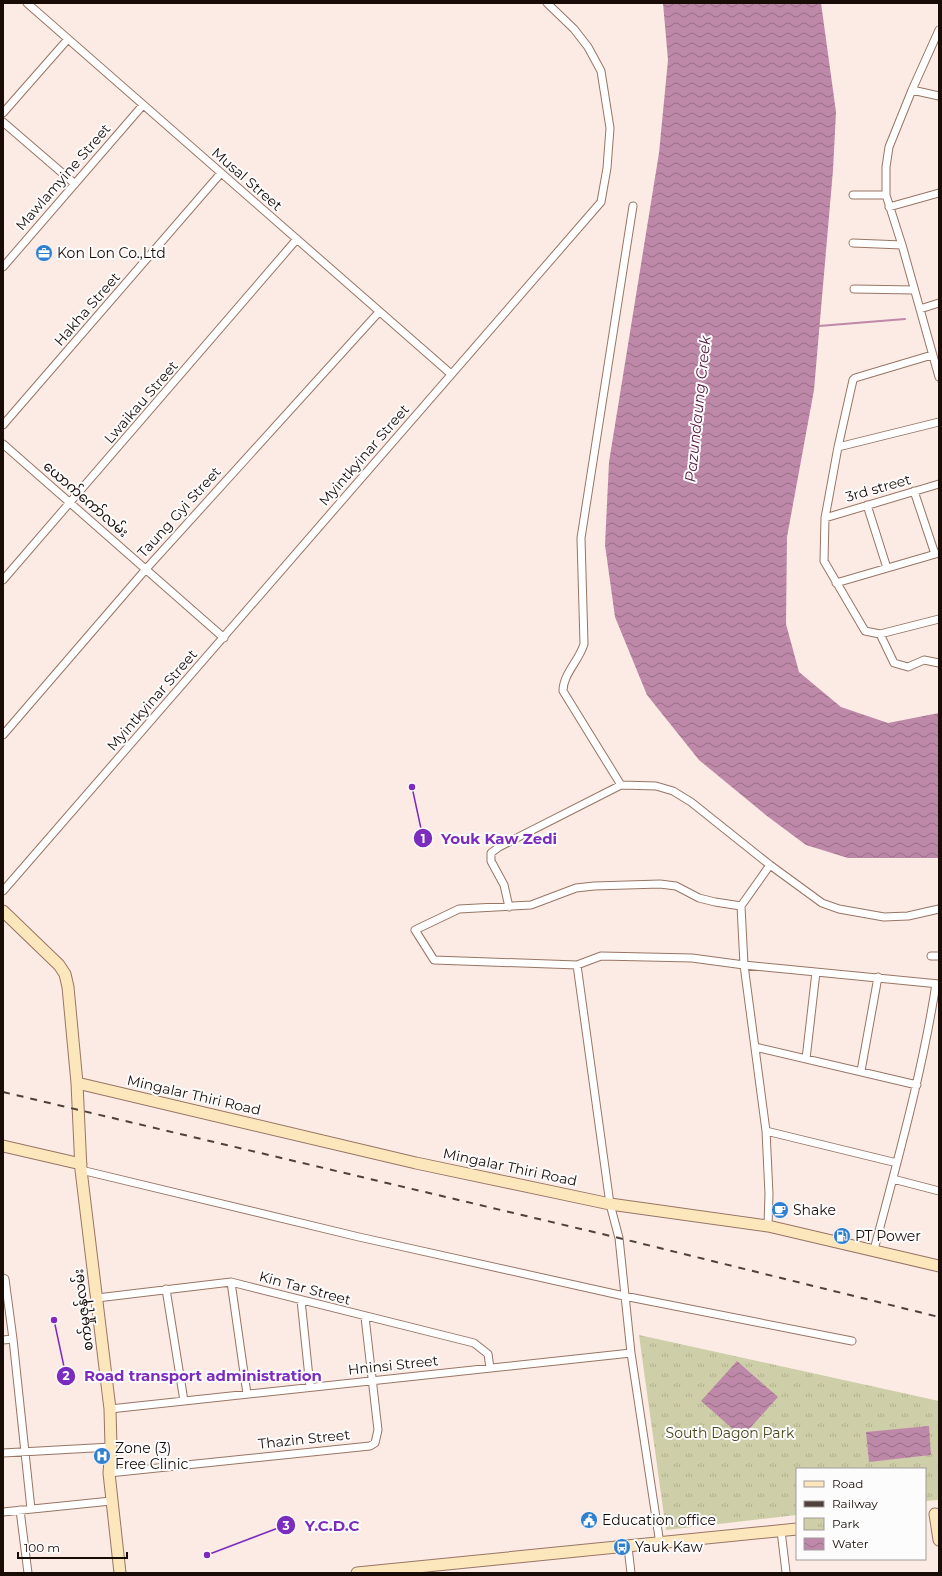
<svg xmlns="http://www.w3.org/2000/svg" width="942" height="1576" font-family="Montserrat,'Noto Sans Myanmar',sans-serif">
<defs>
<pattern id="park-tufts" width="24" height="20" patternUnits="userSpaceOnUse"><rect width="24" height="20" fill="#cecea8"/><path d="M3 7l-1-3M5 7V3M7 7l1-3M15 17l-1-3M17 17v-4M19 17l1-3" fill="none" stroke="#b0b08f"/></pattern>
<pattern id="water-waves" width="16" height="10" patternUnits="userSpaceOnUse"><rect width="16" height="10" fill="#be89a8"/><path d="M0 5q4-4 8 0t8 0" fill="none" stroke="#9a6e87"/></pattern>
</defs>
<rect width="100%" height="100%" fill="#fbebe4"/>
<path fill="url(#park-tufts)" d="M639 1335 939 1401V1500L925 1501V1469H797V1515L666 1530Z"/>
<path fill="url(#water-waves)" d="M663 3H821L836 112 833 170 814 390 787 537 786 624 799 672 841 707 888 723 939 713V858H848L806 845 767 816 699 760 647 695 615 617 605 545 609 462 659 153 668 60Z
M737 1361 778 1397 742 1437 701 1401Z
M929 1426 931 1455 869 1462 866 1432Z"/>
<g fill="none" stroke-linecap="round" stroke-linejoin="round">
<path stroke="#be89a8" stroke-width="2" d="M819 326 905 319"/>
<g stroke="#987565" stroke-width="9">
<path id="street" d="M27 3 451 374
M939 30 912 90 889 147 886 167V195L902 245 939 377
M912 90 939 96
M3 113 68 39
M3 122 75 184
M853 195H886
M889 207 939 193
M853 243 902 245
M3 267 143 105
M854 289 914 290
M920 309 939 303
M932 355 855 378 853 380 838 447 825 518 824 561 865 631 880 634 939 619
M3 425 221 173
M3 444 224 638
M838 447 939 422
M914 491 935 554
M867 505 887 568
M825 518 939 484
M3 580 297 239
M836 583 939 553
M880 634 894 663 908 667 924 660 939 663
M3 735 146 569 379 312
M621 785 563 691C563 674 579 661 584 644L581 538 633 206
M3 891 601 202 607 168 610 128 601 71 588 47 574 29 547 3
M741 906 715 902 699 898 676 886 660 884 594 886 576 888 531 905 459 909 415 930 434 960 577 965 601 956 692 958 744 965 939 984
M509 907 504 885 491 861V853L499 847 621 785 656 786 673 791 691 802 770 865 822 903 839 909 884 917 908 916 939 909
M931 956H939
M577 965 610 1204 619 1238 631 1353 660 1544
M755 1047 917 1085
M806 1059 816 972
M861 1071 878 977
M766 1131 897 1163
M81 1170 359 1237 624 1296 852 1341
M893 1179 939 1191
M768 1226 769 1194 766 1131 744 965 741 906 770 865
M874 1250C897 1162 922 1074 936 984
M3 1278 5 1279 13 1339 31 1509
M231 1282 247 1394
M166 1289 184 1401
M97 1298 231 1282 474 1343 488 1354 490 1368
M301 1300 310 1387
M3 1340 13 1339
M110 1409 631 1353
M3 1453 111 1447
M109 1473 370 1446 375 1443 378 1430 365 1317
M20 1510 28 1573
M3 1512 111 1501
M781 1531 786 1572
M628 1547 631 1573"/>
</g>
<g stroke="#987565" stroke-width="13">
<path id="secondary" d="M3 911 59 965 65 974 68 987 77 1083 81 1170 110 1409 111 1447 109 1473 120 1573
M77 1083 416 1163 610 1204 768 1226 939 1266
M3 1146 81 1164
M935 1514 939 1540
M357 1573 797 1529"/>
</g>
<use href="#street" stroke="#fff" stroke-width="7"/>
<use href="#secondary" stroke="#fce6bc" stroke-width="11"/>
<path stroke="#4e403b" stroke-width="2" stroke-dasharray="7 7" stroke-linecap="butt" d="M3 1092 619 1238 939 1317"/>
</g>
<defs>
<g id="office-disc" transform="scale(0.9)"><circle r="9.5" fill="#3080d0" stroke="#fcfcfc"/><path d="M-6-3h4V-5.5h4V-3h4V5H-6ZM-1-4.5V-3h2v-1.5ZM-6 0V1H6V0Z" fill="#fff"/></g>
<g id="cafe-disc" transform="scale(0.9)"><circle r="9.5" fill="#3080d0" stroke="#fcfcfc"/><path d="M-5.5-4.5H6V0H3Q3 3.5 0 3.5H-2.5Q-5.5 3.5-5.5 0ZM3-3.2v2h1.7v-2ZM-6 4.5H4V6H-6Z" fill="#fff"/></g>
<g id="fuel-disc" transform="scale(0.9)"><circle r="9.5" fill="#3080d0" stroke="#fcfcfc"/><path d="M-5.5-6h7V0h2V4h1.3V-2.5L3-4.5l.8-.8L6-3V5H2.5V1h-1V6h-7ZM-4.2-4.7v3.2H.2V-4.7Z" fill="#fff"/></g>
<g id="hospital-disc" transform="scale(0.9)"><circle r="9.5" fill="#3080d0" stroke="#fcfcfc"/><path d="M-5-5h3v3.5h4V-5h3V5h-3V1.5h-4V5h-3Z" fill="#fff"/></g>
<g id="civic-disc" transform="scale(0.9)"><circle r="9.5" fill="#3080d0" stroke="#fcfcfc"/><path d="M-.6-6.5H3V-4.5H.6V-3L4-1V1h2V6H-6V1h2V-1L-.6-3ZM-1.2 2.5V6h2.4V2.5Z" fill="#fff"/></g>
<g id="bus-disc" transform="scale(0.9)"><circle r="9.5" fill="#3080d0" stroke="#fcfcfc"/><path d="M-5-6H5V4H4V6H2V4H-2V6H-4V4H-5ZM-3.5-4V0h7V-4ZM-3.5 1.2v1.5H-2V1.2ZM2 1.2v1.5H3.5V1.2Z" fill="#fff"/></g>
</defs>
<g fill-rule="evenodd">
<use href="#office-disc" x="44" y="253"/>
<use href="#cafe-disc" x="780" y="1210"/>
<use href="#fuel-disc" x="842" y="1236"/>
<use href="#hospital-disc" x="102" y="1456"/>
<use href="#civic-disc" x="589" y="1520"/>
<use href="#bus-disc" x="622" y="1547"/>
</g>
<g text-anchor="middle" stroke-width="4" stroke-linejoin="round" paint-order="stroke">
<g font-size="14" fill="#190c07" stroke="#fcfcfc">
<text transform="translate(63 177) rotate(-49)" y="5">Mawlamyine Street</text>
<text transform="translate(247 179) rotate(41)" y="5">Musal Street</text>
<text transform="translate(87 309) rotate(-49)" y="5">Hakha Street</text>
<text transform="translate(141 402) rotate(-49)" y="5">Lwaikau Street</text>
<text transform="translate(364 455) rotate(-49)" y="5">Myintkyinar Street</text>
<text transform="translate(878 488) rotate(-16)" y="5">3rd street</text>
<text transform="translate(86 499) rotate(41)" y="5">ယောက်ကော်လမ်း</text>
<text transform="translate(179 512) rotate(-48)" y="5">Taung Gyi Street</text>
<text transform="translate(152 700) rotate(-49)" y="5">Myintkyinar Street</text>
<text transform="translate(194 1095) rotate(13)" y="5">Mingalar Thiri Road</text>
<text transform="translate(510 1167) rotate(12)" y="5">Mingalar Thiri Road</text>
<text transform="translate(305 1288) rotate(15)" y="5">Kin Tar Street</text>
<text transform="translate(83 1310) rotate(-97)" y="5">စက်မှုဇုန်လမ်း</text>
<text transform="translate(393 1365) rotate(-6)" y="5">Hninsi Street</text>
<text transform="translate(304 1439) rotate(-6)" y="5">Thazin Street</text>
</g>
<g font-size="14" fill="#190c07" stroke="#fcfcfc" text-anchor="start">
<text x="57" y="258">Kon Lon Co.,Ltd</text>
<text x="793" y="1215">Shake</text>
<text x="855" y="1241">PT Power</text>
<text x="115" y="1453">Zone (3)<tspan x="115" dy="16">Free Clinic</tspan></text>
<text x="602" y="1525">Education office</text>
<text x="635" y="1552">Yauk Kaw</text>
</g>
<g font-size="14" fill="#49471a" stroke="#fcfcfc">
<text x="730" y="1438">South Dagon Park</text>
</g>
<g font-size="15" font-style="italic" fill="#591944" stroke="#fcfcfc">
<text transform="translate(698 409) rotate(-84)" y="5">Pazundaung Creek</text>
</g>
</g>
<path fill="none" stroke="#7b2cbf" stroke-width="1.5" d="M412 787L423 838M54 1320L66 1376M207 1555L286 1525"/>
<g fill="#7b2cbf" stroke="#fcfcfc" stroke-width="1.5">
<circle cx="412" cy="787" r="4"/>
<circle cx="54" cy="1320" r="4"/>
<circle cx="207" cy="1555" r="4"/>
<circle cx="423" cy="838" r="10"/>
<circle cx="66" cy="1376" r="10"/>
<circle cx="286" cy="1525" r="10"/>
</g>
<g font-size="12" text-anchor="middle" font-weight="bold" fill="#fff">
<text x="423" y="843">1</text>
<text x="66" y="1380">2</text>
<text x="286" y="1530">3</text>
</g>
<g font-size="15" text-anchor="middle" font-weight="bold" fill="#7b2cbf" stroke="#fcfcfc" stroke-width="4" stroke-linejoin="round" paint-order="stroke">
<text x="499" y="844">Youk Kaw Zedi</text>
<text x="203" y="1381">Road transport administration</text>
<text x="332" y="1531">Y.C.D.C</text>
</g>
<rect width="942" height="1576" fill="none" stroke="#190c07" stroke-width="8"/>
<rect x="796" y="1468" width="130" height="92" fill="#fcfcfc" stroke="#a19c9a"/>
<rect x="804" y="1481" width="20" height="6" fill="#fce6bc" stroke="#a19c9a"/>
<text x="832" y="1488" font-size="12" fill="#190c07">Road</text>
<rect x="804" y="1501" width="20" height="6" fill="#4e403b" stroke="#a19c9a"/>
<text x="832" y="1508" font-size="12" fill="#190c07">Railway</text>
<rect x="804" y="1518" width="20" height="12" fill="url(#park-tufts)" stroke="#a19c9a"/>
<text x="832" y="1528" font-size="12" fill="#190c07">Park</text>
<rect x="804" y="1538" width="20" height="12" fill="url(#water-waves)" stroke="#a19c9a"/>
<text x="832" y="1548" font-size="12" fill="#190c07">Water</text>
<path d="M18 1552v6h109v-6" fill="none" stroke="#190c07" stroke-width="2"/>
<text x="24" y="1552" font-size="12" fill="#190c07" stroke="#fcfcfc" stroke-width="3" paint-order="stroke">100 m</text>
</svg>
